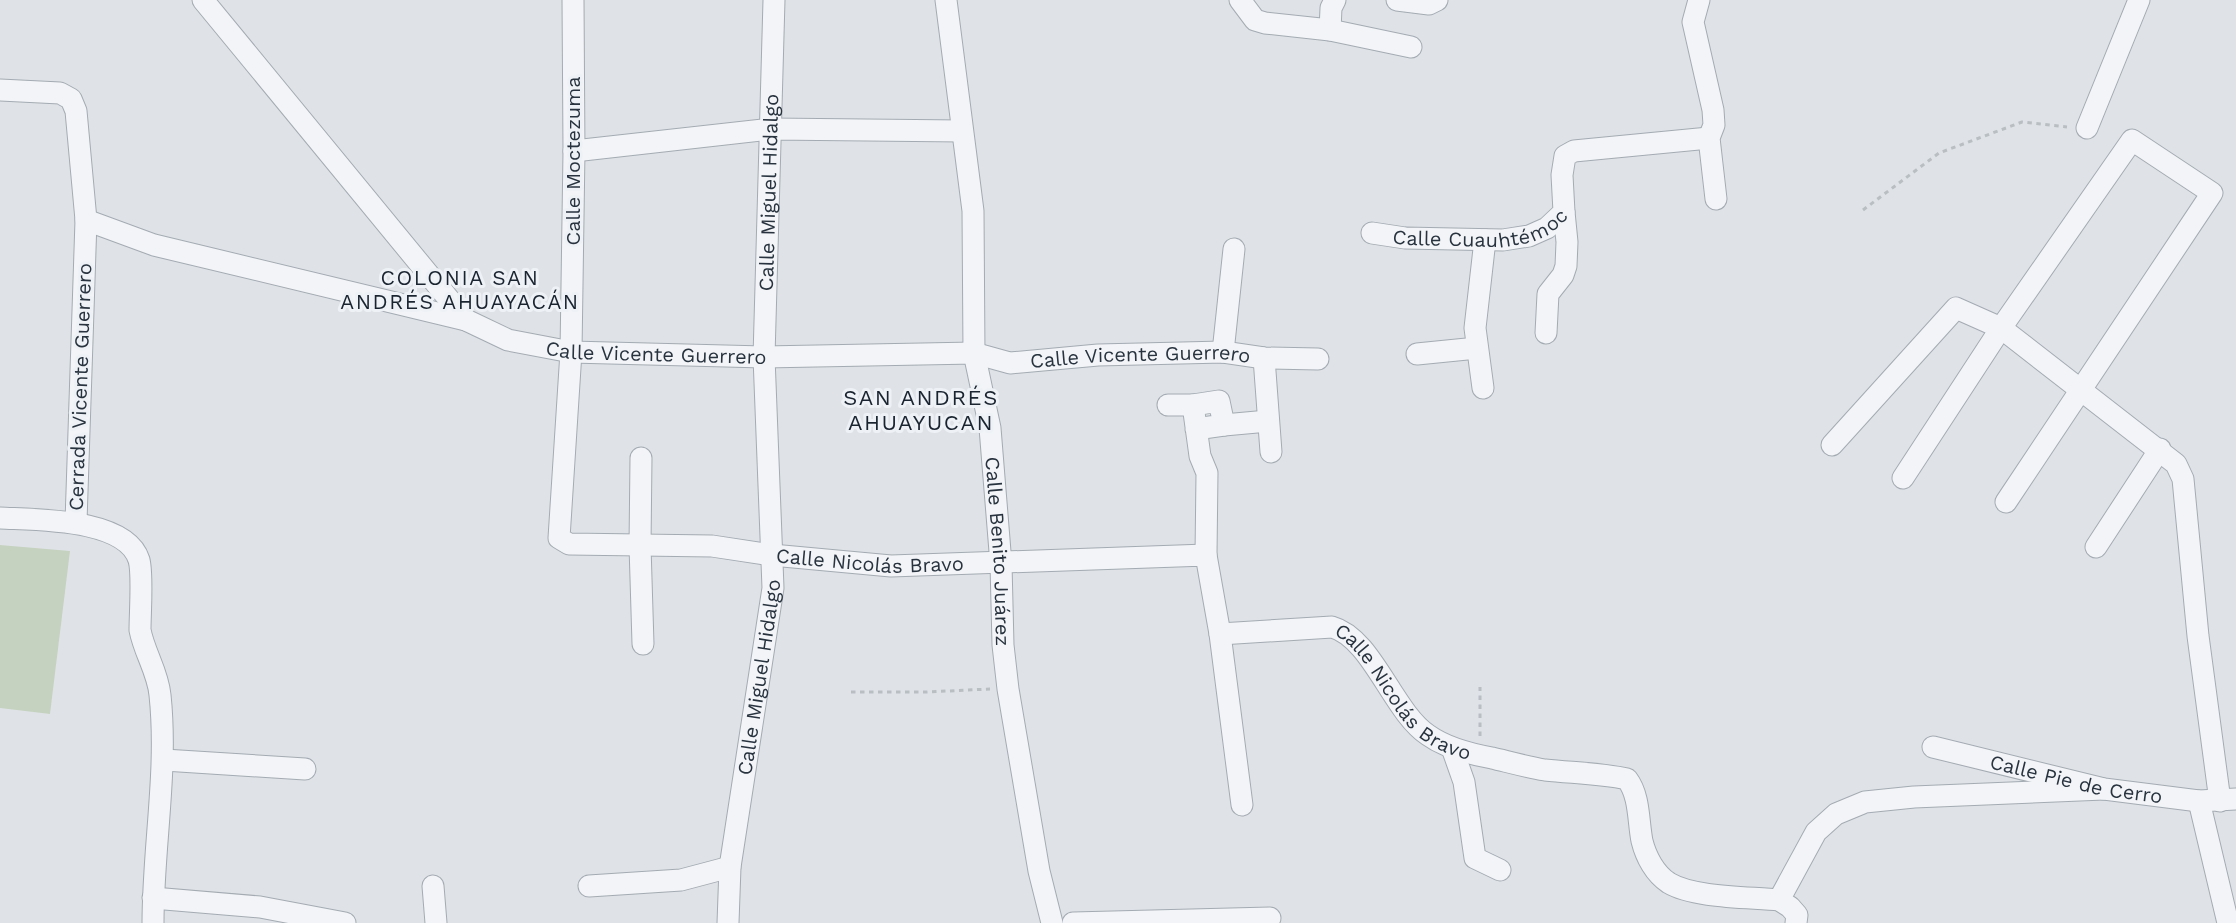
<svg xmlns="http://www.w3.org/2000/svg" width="2236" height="923" font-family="'Work Sans',sans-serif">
<rect width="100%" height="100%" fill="#dfe3e8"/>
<path fill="#c6d2c0" d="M0 545 70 551 50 714 0 708Z"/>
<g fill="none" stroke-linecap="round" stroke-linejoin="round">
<g stroke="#a4abb2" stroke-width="23">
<g id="minor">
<path id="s1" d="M203 0 466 320 508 340 571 352 764 357 974 353 1010 363 1098 355 1223 352 1264 358 1318 359"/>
<path id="s2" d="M573 0 574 151 571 352 559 538 569 544 712 546 772 555 891 566 1206 555 1220 634 1332 627C1372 638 1393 712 1428 735 1446 748 1470 754 1492 758 1509 762 1527 767 1545 770 1573 773 1600 773 1627 779 1640 796 1638 821 1642 841 1646 857 1655 874 1669 883 1694 898 1750 897 1779 900L1790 907 1797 915 1796 923"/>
<path id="s3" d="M946 0 973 211 974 353 990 428 1001 564 1003 645 1008 689 1039 871 1052 923"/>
<path d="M1240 0 1255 20 1265 23 1330 30 1411 47"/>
<path d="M1397 0 1429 4 1437 0"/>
<path d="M1699 0 1693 22 1713 110 1714 125 1709 138 1716 199"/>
<path d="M1330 30 1331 8 1335 0"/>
<path d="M0 90 60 93 71 99 76 111 86 220 76 522"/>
<path d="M2087 128 2139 0"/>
<path d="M574 151 771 129 962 131"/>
<path d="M86 220 154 245 466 320"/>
<path id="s4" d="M1372 233 1405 238 1503 240 1529 236 1547 228 1564 212 1562 175 1565 156 1574 151 1709 138"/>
<path d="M1546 333 1548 294 1563 275 1566 266 1567 242 1564 212"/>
<path d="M1223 352 1234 249"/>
<path d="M1417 354 1477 348"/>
<path d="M1264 358 1271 452"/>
<path d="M1483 388 1475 328 1485 240"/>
<path d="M1168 405H1193"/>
<path d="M1224 425 1268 421"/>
<path d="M1196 429 1224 425 1219 401 1193 405 1200 456 1207 473 1206 555"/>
<path d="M1832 445 1956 308 2001 328 2176 464 2183 479 2198 636 2220 801"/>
<path d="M641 458 640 546 643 644"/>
<path d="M1903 478 2001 328 2132 140 2212 193 2006 502"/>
<path d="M0 518C36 520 126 518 139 560 143 574 140 613 140 630 144 652 158 672 160 695 168 771 153 847 153 923"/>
<path d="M2096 547 2160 449"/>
<path d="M1220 634 1242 805"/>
<path id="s5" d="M1933 747 2104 789 2199 801 2236 799"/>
<path d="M1452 748 1464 782 1475 858 1500 870"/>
<path d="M164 760 305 769"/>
<path d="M2199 801 2228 923"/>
<path d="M433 886 436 923"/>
<path d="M589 886 681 880 730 867"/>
<path d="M153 898 260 907 345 923"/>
<path d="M1779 900 1816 832 1836 814 1865 802 1914 797 2104 789"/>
<path id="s6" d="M728 923 730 867 773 588 764 357 774 0"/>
<path d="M1073 923 1270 918"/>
</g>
</g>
<path stroke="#b9bec3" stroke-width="3" stroke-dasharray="4.5 4.5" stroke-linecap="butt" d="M1863 210 1939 153 2022 122 2067 127
M851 692H927L990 689
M1480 736V687"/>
<use href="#minor" stroke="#f2f4f7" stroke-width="21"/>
</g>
<g text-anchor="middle" stroke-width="6" stroke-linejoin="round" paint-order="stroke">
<g font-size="20" fill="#28333f" stroke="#eef2f6">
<text transform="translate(573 161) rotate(-90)" y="7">Calle Moctezuma</text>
<text dy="7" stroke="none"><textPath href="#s6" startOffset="734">Calle Miguel Hidalgo</textPath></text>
<text dy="7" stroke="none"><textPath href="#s4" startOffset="111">Calle Cuauhtémoc</textPath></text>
<text dy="7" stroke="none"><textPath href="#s1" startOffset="610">Calle Vicente Guerrero</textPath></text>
<text dy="7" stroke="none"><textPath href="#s1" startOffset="1096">Calle Vicente Guerrero</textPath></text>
<text transform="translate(80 387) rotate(-88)" y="7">Cerrada Vicente Guerrero</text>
<text dy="7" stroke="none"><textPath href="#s3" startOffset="555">Calle Benito Juárez</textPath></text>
<text dy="7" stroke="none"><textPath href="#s2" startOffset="852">Calle Nicolás Bravo</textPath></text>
<text dy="7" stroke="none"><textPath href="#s6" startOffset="248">Calle Miguel Hidalgo</textPath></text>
<text dy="7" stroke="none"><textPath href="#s2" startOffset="1480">Calle Nicolás Bravo</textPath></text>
<text dy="7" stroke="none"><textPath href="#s5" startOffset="147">Calle Pie de Cerro</textPath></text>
</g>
<g font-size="21" letter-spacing="1.5" fill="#1a2430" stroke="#eef2f6">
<text x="460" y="285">COLONIA SAN<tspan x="460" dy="24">ANDRÉS AHUAYACÁN</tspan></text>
</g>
<g font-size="22" letter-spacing="1.5" fill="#1a2430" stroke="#eef2f6">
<text x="921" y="405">SAN ANDRÉS<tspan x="921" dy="25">AHUAYUCAN</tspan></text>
</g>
</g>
</svg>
